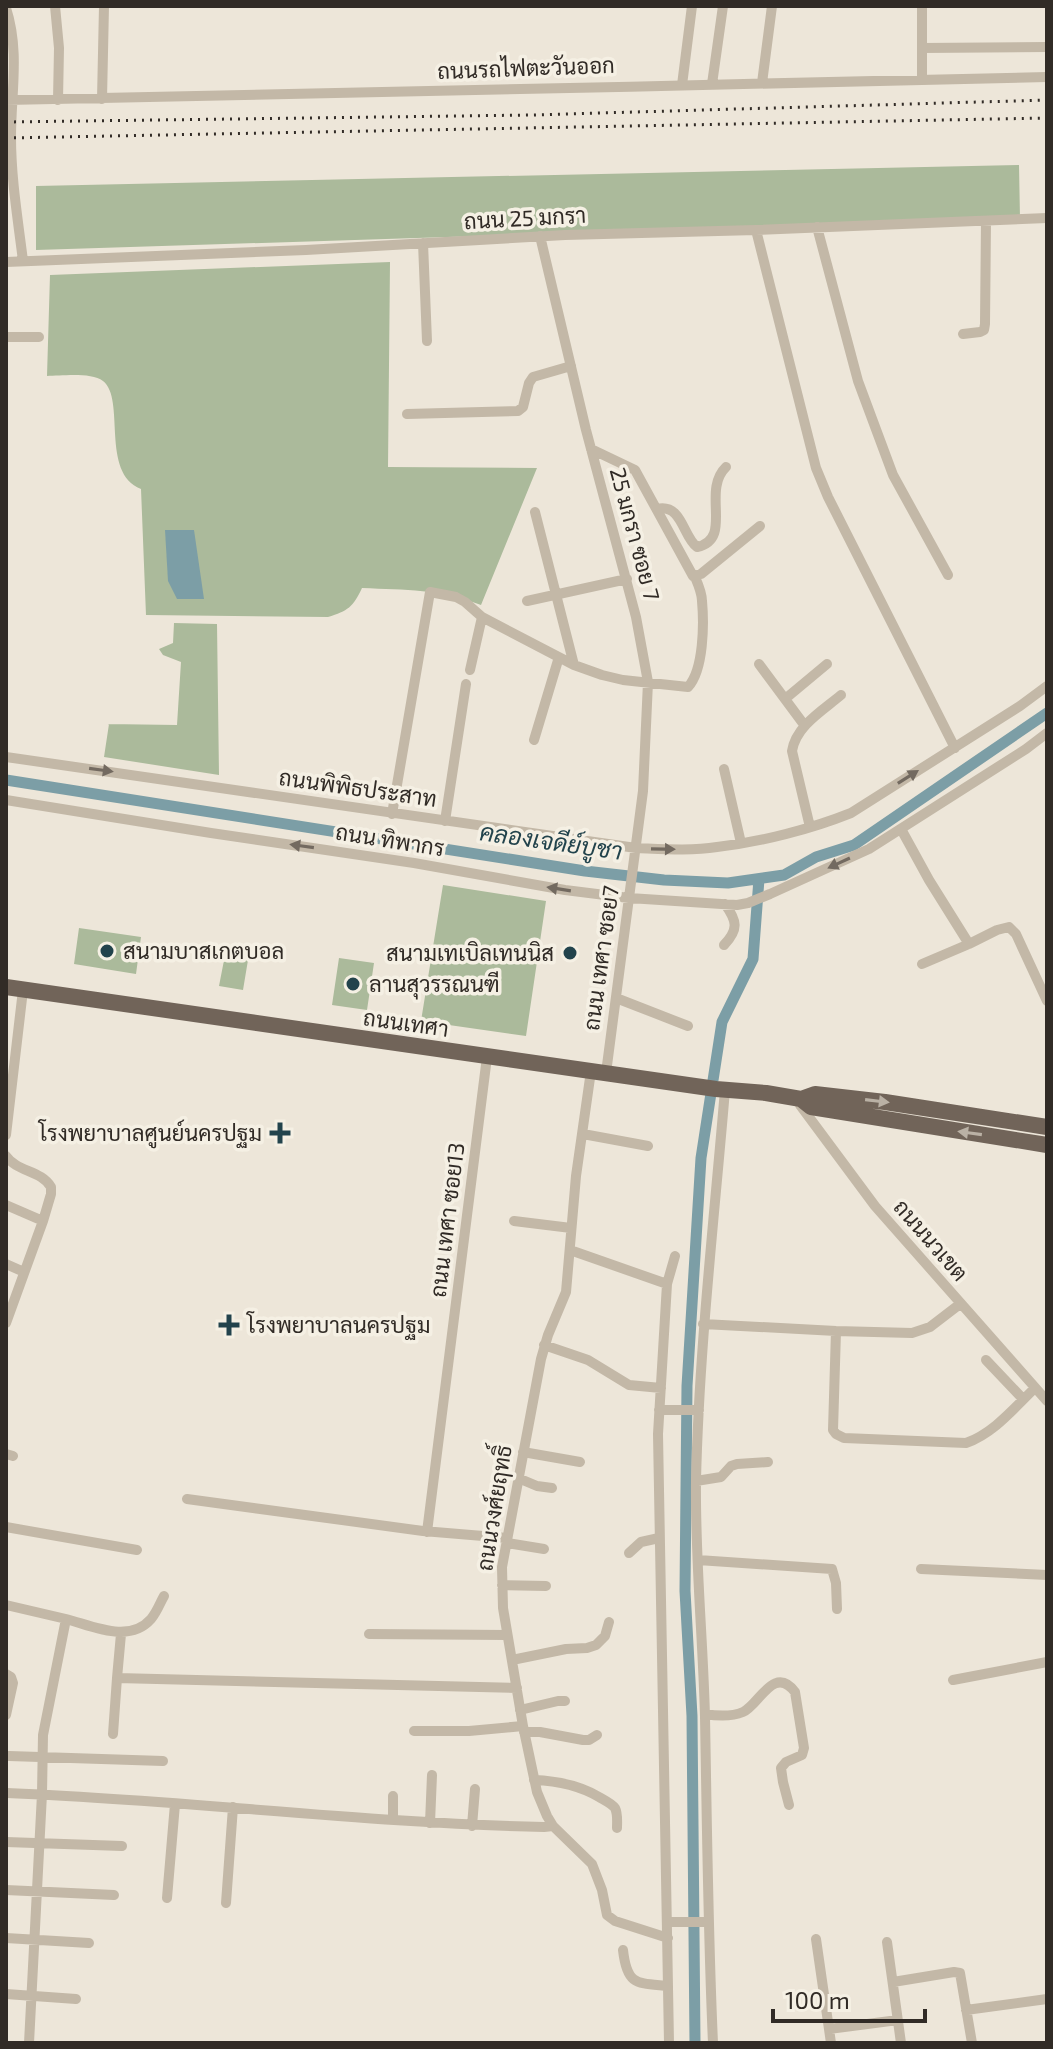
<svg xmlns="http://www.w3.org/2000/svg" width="1053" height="2049" font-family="'Exo 2',Sarabun,sans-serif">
<rect width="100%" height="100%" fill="#ede6d9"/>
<path fill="#abba9b" d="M1019 165 1020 219 36 250V186Z
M390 262 388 467 537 468 481 605C440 589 406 590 362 588 353 607 348 611 328 617L146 615 141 489C100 473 126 399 103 381 91 372 61 376 47 376L50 275Z
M174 623 217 624 219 775 104 757 109 724H107L177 725 181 662 163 655 159 649 173 643Z
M443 885 546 901 526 1036 421 1021Z
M79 928 141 937 136 974 74 964Z
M226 950 249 954 243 990 219 986Z
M339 958 374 963 367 1010 332 1005Z"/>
<path fill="#7c9ea6" d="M165 530H194L204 599H177L168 581Z"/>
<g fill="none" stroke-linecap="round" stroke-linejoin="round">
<path stroke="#7c9ea6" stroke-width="11" d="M6 780 585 871 664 880 728 883 784 875 816 857 854 845 1047 713
M695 2043 692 1716 685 1591 687 1386 701 1158 722 1022 753 959 759 879"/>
<path stroke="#c3b8a7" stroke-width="10" d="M55 6 59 48 58 100
M922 6V80
M6 8C20 51 11 93 11 137 11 179 18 220 23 261
M922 48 1047 47
M762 83 772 6
M712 84 723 6
M682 85 692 6
M102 99 104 6
M6 100C353 95 700 84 1047 77
M817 227 858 381 893 475 948 575
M756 230 816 468 828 497 955 748
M540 236 586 430 636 617 648 682 643 791 606 1073
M423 243 427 341
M6 262 306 250 565 235 756 230 1047 218
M963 334 980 332 984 330 985 324 986 221
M6 337H39
M407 414 518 411 523 407 529 383 533 377 571 366
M591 449 635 470 693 576 701 574 760 526
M657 509C682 503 683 537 697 547 734 539 701 491 726 467
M535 512 574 665
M527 601 627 579
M759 664 805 726
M470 670 482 617
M785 699 827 664
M534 740 559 657
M6 757 636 848C663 849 691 851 717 847 761 842 811 829 851 813L1020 706 1047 686
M724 769 741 843
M6 800 211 833 414 863 565 890 629 898 737 905 748 903 770 894 869 849 1026 749 1047 733
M392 814 430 592 456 597 465 602 482 617 574 665 602 675 623 680 688 687C704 670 704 623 702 601 702 593 698 584 695 577
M445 821 466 684
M810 827 792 751C796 726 822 711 841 695
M901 829 929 880 969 944
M724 945C739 929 737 921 725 904
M922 964 969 944 997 930 1009 927 1016 934 1047 1001
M616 998 688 1026
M591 1071 576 1176 566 1292 548 1335 541 1359 502 1567 503 1608 523 1726 537 1792 547 1816 553 1826 592 1864 602 1890 607 1915 615 1921 668 1938
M800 1105 875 1206 1047 1401
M583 1134 648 1146
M6 1135 23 990
M6 1156C17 1172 41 1170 51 1187V1194L43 1221 6 1323
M6 1205 43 1221
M514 1221 571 1228
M570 1250 667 1284
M6 1264 24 1272
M703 1324 836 1331 912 1333 930 1327 960 1304
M836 1331 833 1430 836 1434 844 1438 966 1443C994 1433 1014 1408 1035 1388
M544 1345 588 1360 629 1385 661 1388
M986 1360 1023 1399
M659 1410H699
M523 1452 580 1462
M6 1454 13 1456
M518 1478 537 1486 552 1488
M696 1481 721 1477 731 1466 737 1464 768 1462
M187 1499 423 1531 507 1538
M6 1527 137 1550
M427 1532 487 1057
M507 1543 544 1549
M629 1553 641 1542 659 1538
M698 1560 832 1569 836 1583 837 1609
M921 1569 1047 1575
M502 1585 546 1586
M6 1605 66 1619 43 1735 42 1794 29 2043
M66 1619C93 1626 129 1644 151 1619 157 1612 160 1603 164 1596
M369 1634 507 1635
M512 1660 566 1649 587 1648 596 1645 605 1636 609 1622
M6 1674 11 1677 13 1683 6 1715
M117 1678 121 1634
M953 1680 1047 1662
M520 1710 558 1701H565
M705 1714C717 1716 731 1717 743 1712 759 1705 774 1664 795 1692L804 1748 802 1755 786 1762 781 1768 783 1782 789 1805
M414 1731H469L523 1726
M524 1732H540L583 1740H589L597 1735
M113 1734 117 1678 517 1688
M9 1756 163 1761
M534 1780C558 1781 579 1785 599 1797 604 1800 611 1803 615 1808 618 1814 617 1822 617 1828
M7 1793C186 1800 365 1823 544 1827L553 1826
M393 1796V1820
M430 1823 432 1775
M472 1826 475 1789
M6 1842 122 1846
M6 1890 114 1895
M167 1898 175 1804
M226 1903 233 1807
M667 1922H707
M6 1938 89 1943
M816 1939 831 2043
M887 1942 901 2043
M623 1950C627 1986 637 1983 668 1986
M893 1982 954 1972 960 1973 972 2043
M6 1994 76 1999
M966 2010 1047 1999
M829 2029 898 2020
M669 2043 658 1434 667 1284 675 1256
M713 2043C708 1934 707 1826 705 1717 703 1638 695 1560 696 1481 699 1350 714 1221 725 1090"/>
<path stroke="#716459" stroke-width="16" d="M6 987 716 1089 766 1093 801 1099 815 1094 885 1102 1047 1127
M801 1099 811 1107 1047 1145"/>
<path stroke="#312b26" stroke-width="3" stroke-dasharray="2 6" stroke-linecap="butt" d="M6 122 532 115 1047 100
M6 138 1047 118"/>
</g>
<defs><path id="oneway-solid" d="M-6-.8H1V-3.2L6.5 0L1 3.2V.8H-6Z" transform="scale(2)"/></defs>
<g fill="#736a60">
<use href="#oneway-solid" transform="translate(101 770) rotate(8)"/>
<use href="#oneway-solid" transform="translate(908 777) rotate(-32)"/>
<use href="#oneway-solid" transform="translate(302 846) rotate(-172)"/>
<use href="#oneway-solid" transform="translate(663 849) rotate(1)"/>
<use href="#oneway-solid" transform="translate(839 863) rotate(155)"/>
<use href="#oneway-solid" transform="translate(559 889) rotate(-171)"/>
</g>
<g fill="#bab1a5">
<use href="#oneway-solid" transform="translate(877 1101) rotate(7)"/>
<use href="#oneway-solid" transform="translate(970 1133) rotate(-172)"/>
</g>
<g fill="#22434c" stroke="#f5f0e4" stroke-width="3">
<circle cx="107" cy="951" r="8"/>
<circle cx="570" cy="953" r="8"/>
<circle cx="353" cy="984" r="8"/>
<path d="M276 1121h8v8h8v8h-8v8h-8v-8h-8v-8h8z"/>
<path d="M225 1313h8v8h8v8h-8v8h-8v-8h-8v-8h8z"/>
</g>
<g text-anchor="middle" stroke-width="7" stroke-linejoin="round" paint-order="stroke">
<g font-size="22" fill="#312b26" stroke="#f5f0e4">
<text transform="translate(526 68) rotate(-2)" y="8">ถนนรถไฟตะวันออก</text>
<text transform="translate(525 218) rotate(-3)" y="8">ถนน 25 มกรา</text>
<text transform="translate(635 534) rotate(75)" y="8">25 มกรา ซอย 7</text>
<text transform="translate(358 788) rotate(8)" y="8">ถนนพิพิธประสาท</text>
<text transform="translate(390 840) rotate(9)" y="8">ถนน ทิพากร</text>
<text transform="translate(601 958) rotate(-82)" y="8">ถนน เทศา ซอย7</text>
<text transform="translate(406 1023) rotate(8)" y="8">ถนนเทศา</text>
<text transform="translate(447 1220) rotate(-83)" y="8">ถนน เทศา ซอย13</text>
<text transform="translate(931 1240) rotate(49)" y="8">ถนนนวเขต</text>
<text transform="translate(494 1508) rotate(-81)" y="8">ถนนวงศ์ยฤทธิ์</text>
</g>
<g font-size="22" fill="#312b26" stroke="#f5f0e4" text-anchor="start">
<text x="123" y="959">สนามบาสเกตบอล</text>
<text x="554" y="961" text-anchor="end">สนามเทเบิลเทนนิส</text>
<text x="369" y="992">ลานสุวรรณนฑี</text>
<text x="262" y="1141" text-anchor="end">โรงพยาบาลศูนย์นครปฐม</text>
<text x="247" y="1333">โรงพยาบาลนครปฐม</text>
</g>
<g font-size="24" font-style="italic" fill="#22434c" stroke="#f5f0e4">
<text transform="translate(551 842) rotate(8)" y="8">คลองเจดีย์บูชา</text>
</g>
</g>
<rect width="1053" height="2049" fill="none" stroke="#312b26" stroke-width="16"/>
<path d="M773 2009v12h152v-12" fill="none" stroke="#312b26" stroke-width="4"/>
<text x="785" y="2009" font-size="24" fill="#312b26" stroke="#f5f0e4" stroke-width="6" paint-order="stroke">100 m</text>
</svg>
